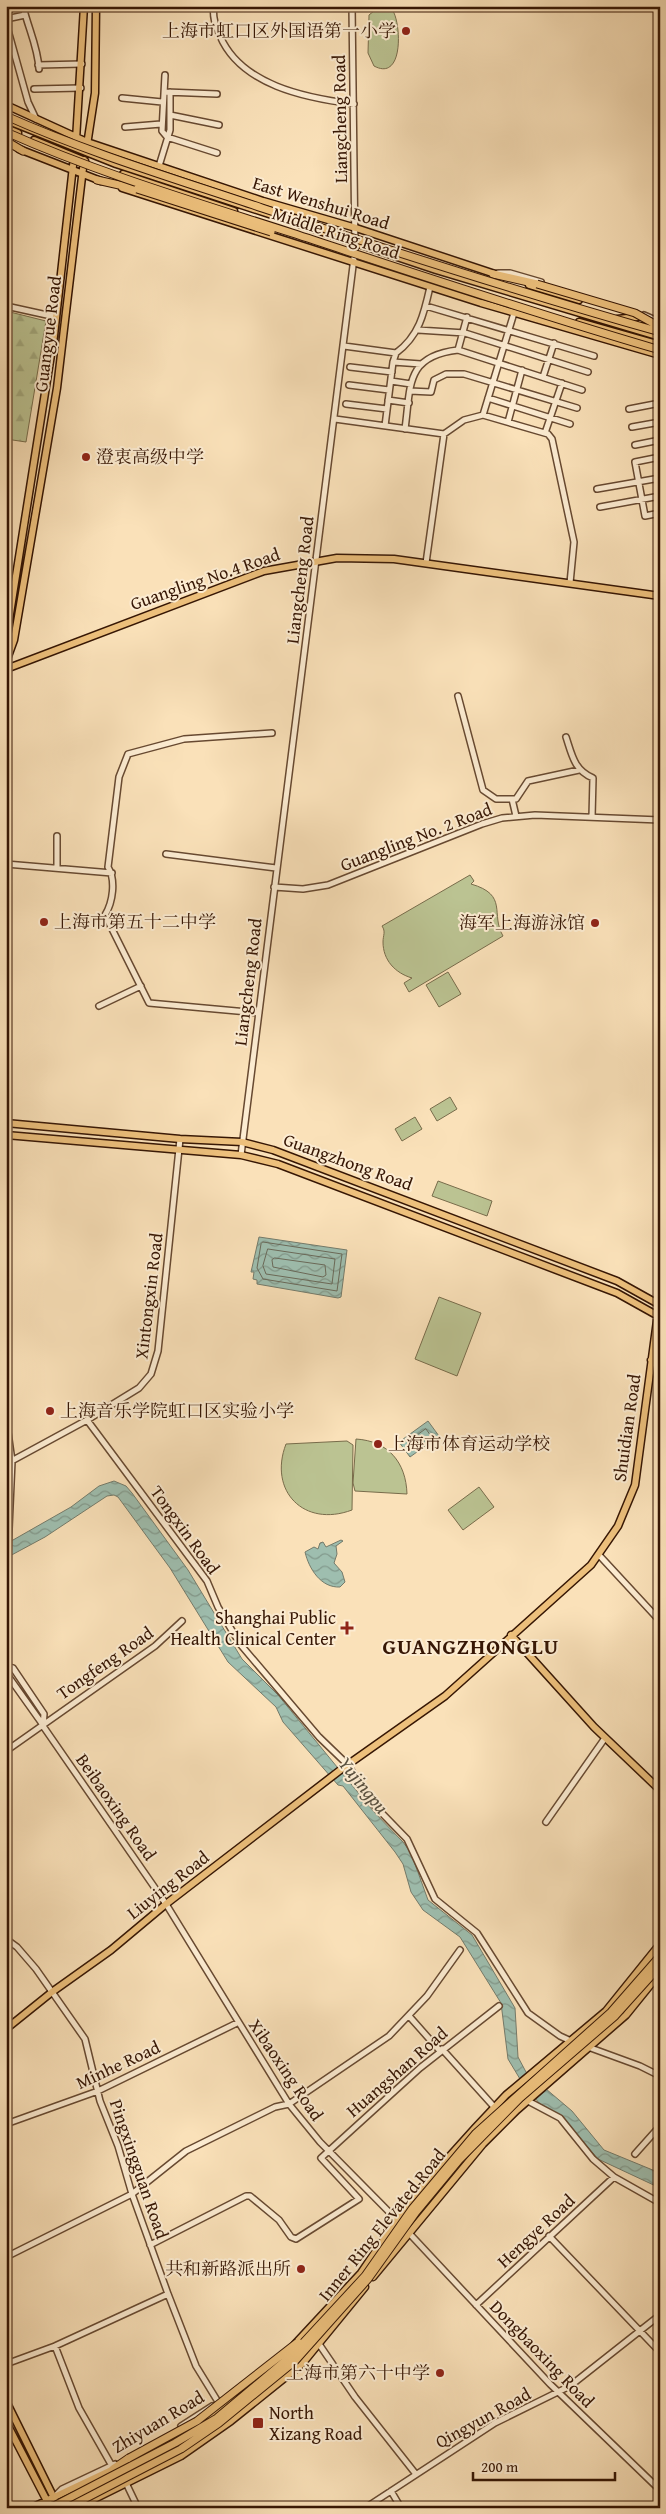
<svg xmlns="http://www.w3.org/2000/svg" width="666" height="2514" font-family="'Gentium Book Plus','Noto Serif SC',serif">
<defs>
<pattern id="forest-firs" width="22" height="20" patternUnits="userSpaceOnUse" patternTransform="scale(1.25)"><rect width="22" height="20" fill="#bbc392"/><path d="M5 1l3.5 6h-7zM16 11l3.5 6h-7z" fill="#a1a77c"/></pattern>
<pattern id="water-waves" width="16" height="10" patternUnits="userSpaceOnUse" patternTransform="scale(1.25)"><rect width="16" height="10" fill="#9ebeaf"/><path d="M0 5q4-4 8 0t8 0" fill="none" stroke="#82998c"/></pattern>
</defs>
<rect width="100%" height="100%" fill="#fae1b9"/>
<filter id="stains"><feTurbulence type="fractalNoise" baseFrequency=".004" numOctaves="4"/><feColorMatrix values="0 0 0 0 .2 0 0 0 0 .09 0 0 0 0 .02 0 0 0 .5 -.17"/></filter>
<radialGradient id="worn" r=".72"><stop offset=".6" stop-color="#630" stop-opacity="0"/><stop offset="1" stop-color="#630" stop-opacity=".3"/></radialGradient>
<path fill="url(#forest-firs)" stroke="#786c4b" d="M6 311 46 321 26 442 6 439 9 419 6 418Z"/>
<path fill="#bbc392" stroke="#786c4b" d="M380 6 393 11C401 24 404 82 374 66L368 53 369 15Z
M470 875 474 881 471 884C509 895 490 914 503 936L409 992 404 983 412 978C395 973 383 960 383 942 383 935 386 932 382 926Z
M448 972 461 994 439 1007 426 985Z
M450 1097 457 1109 437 1121 430 1109Z
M415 1117 422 1129 402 1141 395 1129Z
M438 1181 492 1201 487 1216 432 1196Z
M439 1297 481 1313 457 1376 415 1359Z
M356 1439C388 1441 406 1462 407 1494L355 1491 353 1483Z
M347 1441 353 1445 352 1510C304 1528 268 1491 286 1444Z
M479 1487 494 1507 463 1530 448 1510Z"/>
<path fill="url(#water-waves)" stroke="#747b6b" d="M259 1237 347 1250 341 1297 338 1298 257 1284V1280L253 1279 254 1272H251Z
M428 1421 439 1436 410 1457 399 1442Z
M114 1481 126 1486 132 1493 188 1570 242 1659 278 1695 374 1812 403 1842 411 1853 428 1900 472 1935 515 2008 518 2057 526 2072 572 2111 604 2150 660 2173V2188L598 2159 561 2116 539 2103 520 2079 508 2059 501 2003 460 1937 423 1910 411 1892 403 1864 395 1852 343 1786 338 1785 283 1722 276 1707 228 1662 170 1568 118 1497 114 1495 107 1496 45 1537 6 1558V1544L71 1507 99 1486Z
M341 1540 343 1541 336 1546 337 1554 334 1563 342 1572 345 1582 340 1587C321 1588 309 1569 305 1552L314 1547 318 1549 320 1543 323 1542 326 1547Z"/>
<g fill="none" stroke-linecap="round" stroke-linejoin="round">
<path stroke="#6a6a5a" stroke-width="1" d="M263 1242 342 1254 337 1291 263 1279 257 1268 261 1244Z
M268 1249 335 1259 332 1284 266 1274 263 1266Z
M275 1258 325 1265 326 1275 323 1277 273 1267 272 1260Z
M426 1429 431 1436 411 1448 408 1442Z"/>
<g stroke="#674931" stroke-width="8">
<path id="minor" d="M23 6C28 28 38 47 39 69
M214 6C212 17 216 26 220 36 241 85 305 98 354 104
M6 19 25 15
M6 23 28 102 36 119
M38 65 82 64
M165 75 162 131 167 137 217 153
M34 89 81 88
M166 92 217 94
M122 98 162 102
M170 115 219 125
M125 127 161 124
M159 166 170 130V92
M498 273H510L541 282
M6 306 56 317
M426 306 594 356
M514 313 483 415 548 434 552 439 574 542 570 583
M644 315 660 322
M418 330 465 333 588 372
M344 346 396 353C419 336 424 314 430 287
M458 350 467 317
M393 362 421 364
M350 367 392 372
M543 377 554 343
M391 381 411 384
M349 385 389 390
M410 391 431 392 434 380 446 374H464L577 408
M488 398 570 424
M388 400 409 403
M346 404 387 409
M629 409 660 403
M335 419 444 434 464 420 483 415
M508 422 522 370
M385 426 393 362 396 353
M632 427 660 422
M405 429C411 386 405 356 458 350L582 390
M545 433 562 383
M635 445 660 440
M660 457 635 462 645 516 660 513
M597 489 660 478
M600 507 660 496
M426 563 444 434
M458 696 483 790 496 799H516L528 781 579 770
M566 737C572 755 574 770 593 778L592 817
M512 799 516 816
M57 836V868
M166 854 276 868
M6 864 112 873
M274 887 303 889 328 885 482 824 502 818 535 815 660 820
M99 1006 141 986
M259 1013 149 1003 105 915C113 902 116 880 108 867L119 777 128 754 184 739 272 733
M241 1155 355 250 352 6
M6 1418 12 1461 6 1596
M87 1420 207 1581 218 1607 240 1644 319 1737 348 1765 372 1803 407 1839 435 1899 477 1933 528 2013 560 2036 573 2042
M6 1464 87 1420 139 1388 151 1374 158 1351 180 1139
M599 1555 660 1621
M6 1666 13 1668 44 1714 43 1726 166 1904 289 2104 320 2142 394 2217 550 2384 660 2490
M6 1673 43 1725
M6 1751 155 1646 182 1621
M546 1822 605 1738
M6 1939 17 1947 36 1969 85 2039 100 2101 118 2146 132 2194 168 2294 196 2366 220 2405
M409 2016 440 2051
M588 2047 640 2066 660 2076
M442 2049 496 2109
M528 2101 560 2118 593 2159 614 2177 660 2203
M6 2124 98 2091 237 2023
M635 2154 660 2126
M549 2236 660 2352
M150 2245 246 2196H250L279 2220 291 2237 296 2239 359 2199 321 2158 420 2068 499 2006
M6 2257 132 2194 186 2151 275 2107 289 2104 389 2036 427 1996 460 1950
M476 2305 614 2177
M319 2344 355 2397 415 2473
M55 2346 79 2408 112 2466
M6 2364 55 2346 168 2294
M181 2426 212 2406
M126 2483 138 2508
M391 2491 401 2508
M57 2494 62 2489 115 2464
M365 2508 495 2423 570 2386 660 2315"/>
</g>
<g stroke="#361604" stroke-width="9">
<path id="major" d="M6 105 87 142 263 201 356 228 498 275
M6 120 116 164 272 215
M6 128 18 133
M34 140 85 161
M76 140 84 6
M87 145 95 93 96 6
M19 149 101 181
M123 174 234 211
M122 188 481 303 660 355
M284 219 436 270 660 337
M529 285 579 300
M617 319 638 317
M579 322 660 345
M6 639 54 336 74 157
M6 662 14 640 57 388 84 160
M6 669 264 571 337 558 394 559 660 596
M6 1123 180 1139 242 1142 273 1150 617 1281 660 1305
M6 1135 241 1155 278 1164 617 1293 660 1317
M651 1360 660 1357
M511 1635 594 1727 660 1790
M6 2029 52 1992 111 1950 166 1904 343 1768 445 1696 591 1565 618 1526 635 1485 660 1298
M373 2277 483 2144 517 2110 626 2015 660 1973
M294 2345 361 2273 412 2198 475 2128 506 2095 606 2011 660 1944
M6 2401 59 2508
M6 2422 48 2503
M136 2458C187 2432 231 2403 274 2365
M31 2508 118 2467
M76 2508 181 2456 231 2421 302 2364 365 2287"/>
</g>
<g stroke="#361604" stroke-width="9">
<path id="highway" d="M6 141 23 151
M97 180 137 189
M493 274 537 284
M113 2469 129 2458"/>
</g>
<use href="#minor" stroke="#fcecd2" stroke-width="5"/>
<use href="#major" stroke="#edc07c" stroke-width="6"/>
<use href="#highway" stroke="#edc07c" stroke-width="7"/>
<g stroke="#361604" stroke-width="9" stroke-linecap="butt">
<path id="highway-bridge" d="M6 116C89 153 176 179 262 208 394 252 526 294 660 332
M6 132C98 173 196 202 292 233 414 273 536 314 660 350
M137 189 271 232
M537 284 635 313 660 327
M129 2458 197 2421 298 2342
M50 2508 175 2443 217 2418 291 2356 365 2276 412 2209 476 2133 611 2012 660 1956
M67 2508 181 2449 219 2423 295 2361 368 2279 416 2212 459 2160 520 2098 615 2016 660 1966"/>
</g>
<use href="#highway-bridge" stroke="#edc07c" stroke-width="7"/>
</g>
<g fill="#8f2418" stroke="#fcecd2" stroke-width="2">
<circle cx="406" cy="31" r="5"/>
<circle cx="86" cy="457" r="5"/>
<circle cx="44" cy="922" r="5"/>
<circle cx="595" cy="923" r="5"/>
<circle cx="50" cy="1411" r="5"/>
<circle cx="378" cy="1444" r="5"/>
<path d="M344.5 1620.5h5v5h5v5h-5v5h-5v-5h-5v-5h5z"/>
<circle cx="301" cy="2269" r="5"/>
<circle cx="440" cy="2373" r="5"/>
<rect x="252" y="2417" width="12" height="12" rx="2.5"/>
</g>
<g text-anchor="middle" stroke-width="4" stroke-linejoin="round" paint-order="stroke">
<g font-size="18" fill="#361604" stroke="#fcecd2" text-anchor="end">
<text x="396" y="37">上海市虹口区外国语第一小学</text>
<text x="96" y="463" text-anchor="start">澄衷高级中学</text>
<text x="54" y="928" text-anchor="start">上海市第五十二中学</text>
<text x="585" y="929">海军上海游泳馆</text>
<text x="60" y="1417" text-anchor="start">上海音乐学院虹口区实验小学</text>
<text x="388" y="1450" text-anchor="start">上海市体育运动学校</text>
<text x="336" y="1624">Shanghai Public<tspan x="336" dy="21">Health Clinical Center</tspan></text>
<text x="291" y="2275">共和新路派出所</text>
<text x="430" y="2379">上海市第六十中学</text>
<text x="269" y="2419" text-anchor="start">North<tspan x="269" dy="21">Xizang Road</tspan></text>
</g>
<g font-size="18" fill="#361604" stroke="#fcecd2">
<text transform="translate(340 119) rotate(-91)" y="6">Liangcheng Road</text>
<text transform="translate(321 203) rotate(17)" y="6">East Wenshui Road</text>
<text transform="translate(336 233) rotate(18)" y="6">Middle Ring Road</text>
<text transform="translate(48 334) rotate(-83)" y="6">Guangyue Road</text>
<text transform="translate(205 579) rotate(-19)" y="6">Guangling No.4 Road</text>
<text transform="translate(300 580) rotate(-83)" y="6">Liangcheng Road</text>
<text transform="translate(416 837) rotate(-21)" y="6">Guangling No. 2 Road</text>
<text transform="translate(248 982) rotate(-83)" y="6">Liangcheng Road</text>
<text transform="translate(348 1162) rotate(20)" y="6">Guangzhong Road</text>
<text transform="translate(149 1296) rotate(-83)" y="6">Xintongxin Road</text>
<text transform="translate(627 1428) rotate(-82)" y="6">Shuidian Road</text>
<text transform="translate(185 1530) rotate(54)" y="6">Tongxin Road</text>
<text transform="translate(105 1663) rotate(-35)" y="6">Tongfeng Road</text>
<text transform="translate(116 1807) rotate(55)" y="6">Beibaoxing Road</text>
<text transform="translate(168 1885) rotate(-38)" y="6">Liuying Road</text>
<text transform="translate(118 2065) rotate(-25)" y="6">Minhe Road</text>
<text transform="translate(286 2070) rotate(56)" y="6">Xibaoxing Road</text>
<text transform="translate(397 2072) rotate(-41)" y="6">Huangshan Road</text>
<text transform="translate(139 2169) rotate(71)" y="6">Pingxingguan Road</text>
<text transform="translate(382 2225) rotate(-51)" y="6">Inner Ring Elevated Road</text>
<text transform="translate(536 2231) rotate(-43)" y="6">Hengye Road</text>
<text transform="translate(542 2354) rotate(46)" y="6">Dongbaoxing Road</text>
<text transform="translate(483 2418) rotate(-29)" y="6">Qingyun Road</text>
<text transform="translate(158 2422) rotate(-31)" y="6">Zhiyuan Road</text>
</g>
<g font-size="19" font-style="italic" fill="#5a5140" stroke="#fcecd2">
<text transform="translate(364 1785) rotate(51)" y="7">Yujingpu</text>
</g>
<g font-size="22" font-weight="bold" letter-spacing="1" fill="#361604" stroke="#fcecd2">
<text x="471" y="1654">GUANGZHONGLU</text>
</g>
</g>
<rect width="666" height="2514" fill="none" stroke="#fae1b9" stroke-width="25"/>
<rect x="8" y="8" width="651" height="2499" fill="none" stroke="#361604" stroke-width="2.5"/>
<rect x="12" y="12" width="641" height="2489" fill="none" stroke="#361604"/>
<path d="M473 2472v8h142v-8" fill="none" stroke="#361604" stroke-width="2.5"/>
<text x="481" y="2472" font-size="15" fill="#361604" stroke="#fcecd2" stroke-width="4" paint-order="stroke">200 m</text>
<rect width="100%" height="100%" filter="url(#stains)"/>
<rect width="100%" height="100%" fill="url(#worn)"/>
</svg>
